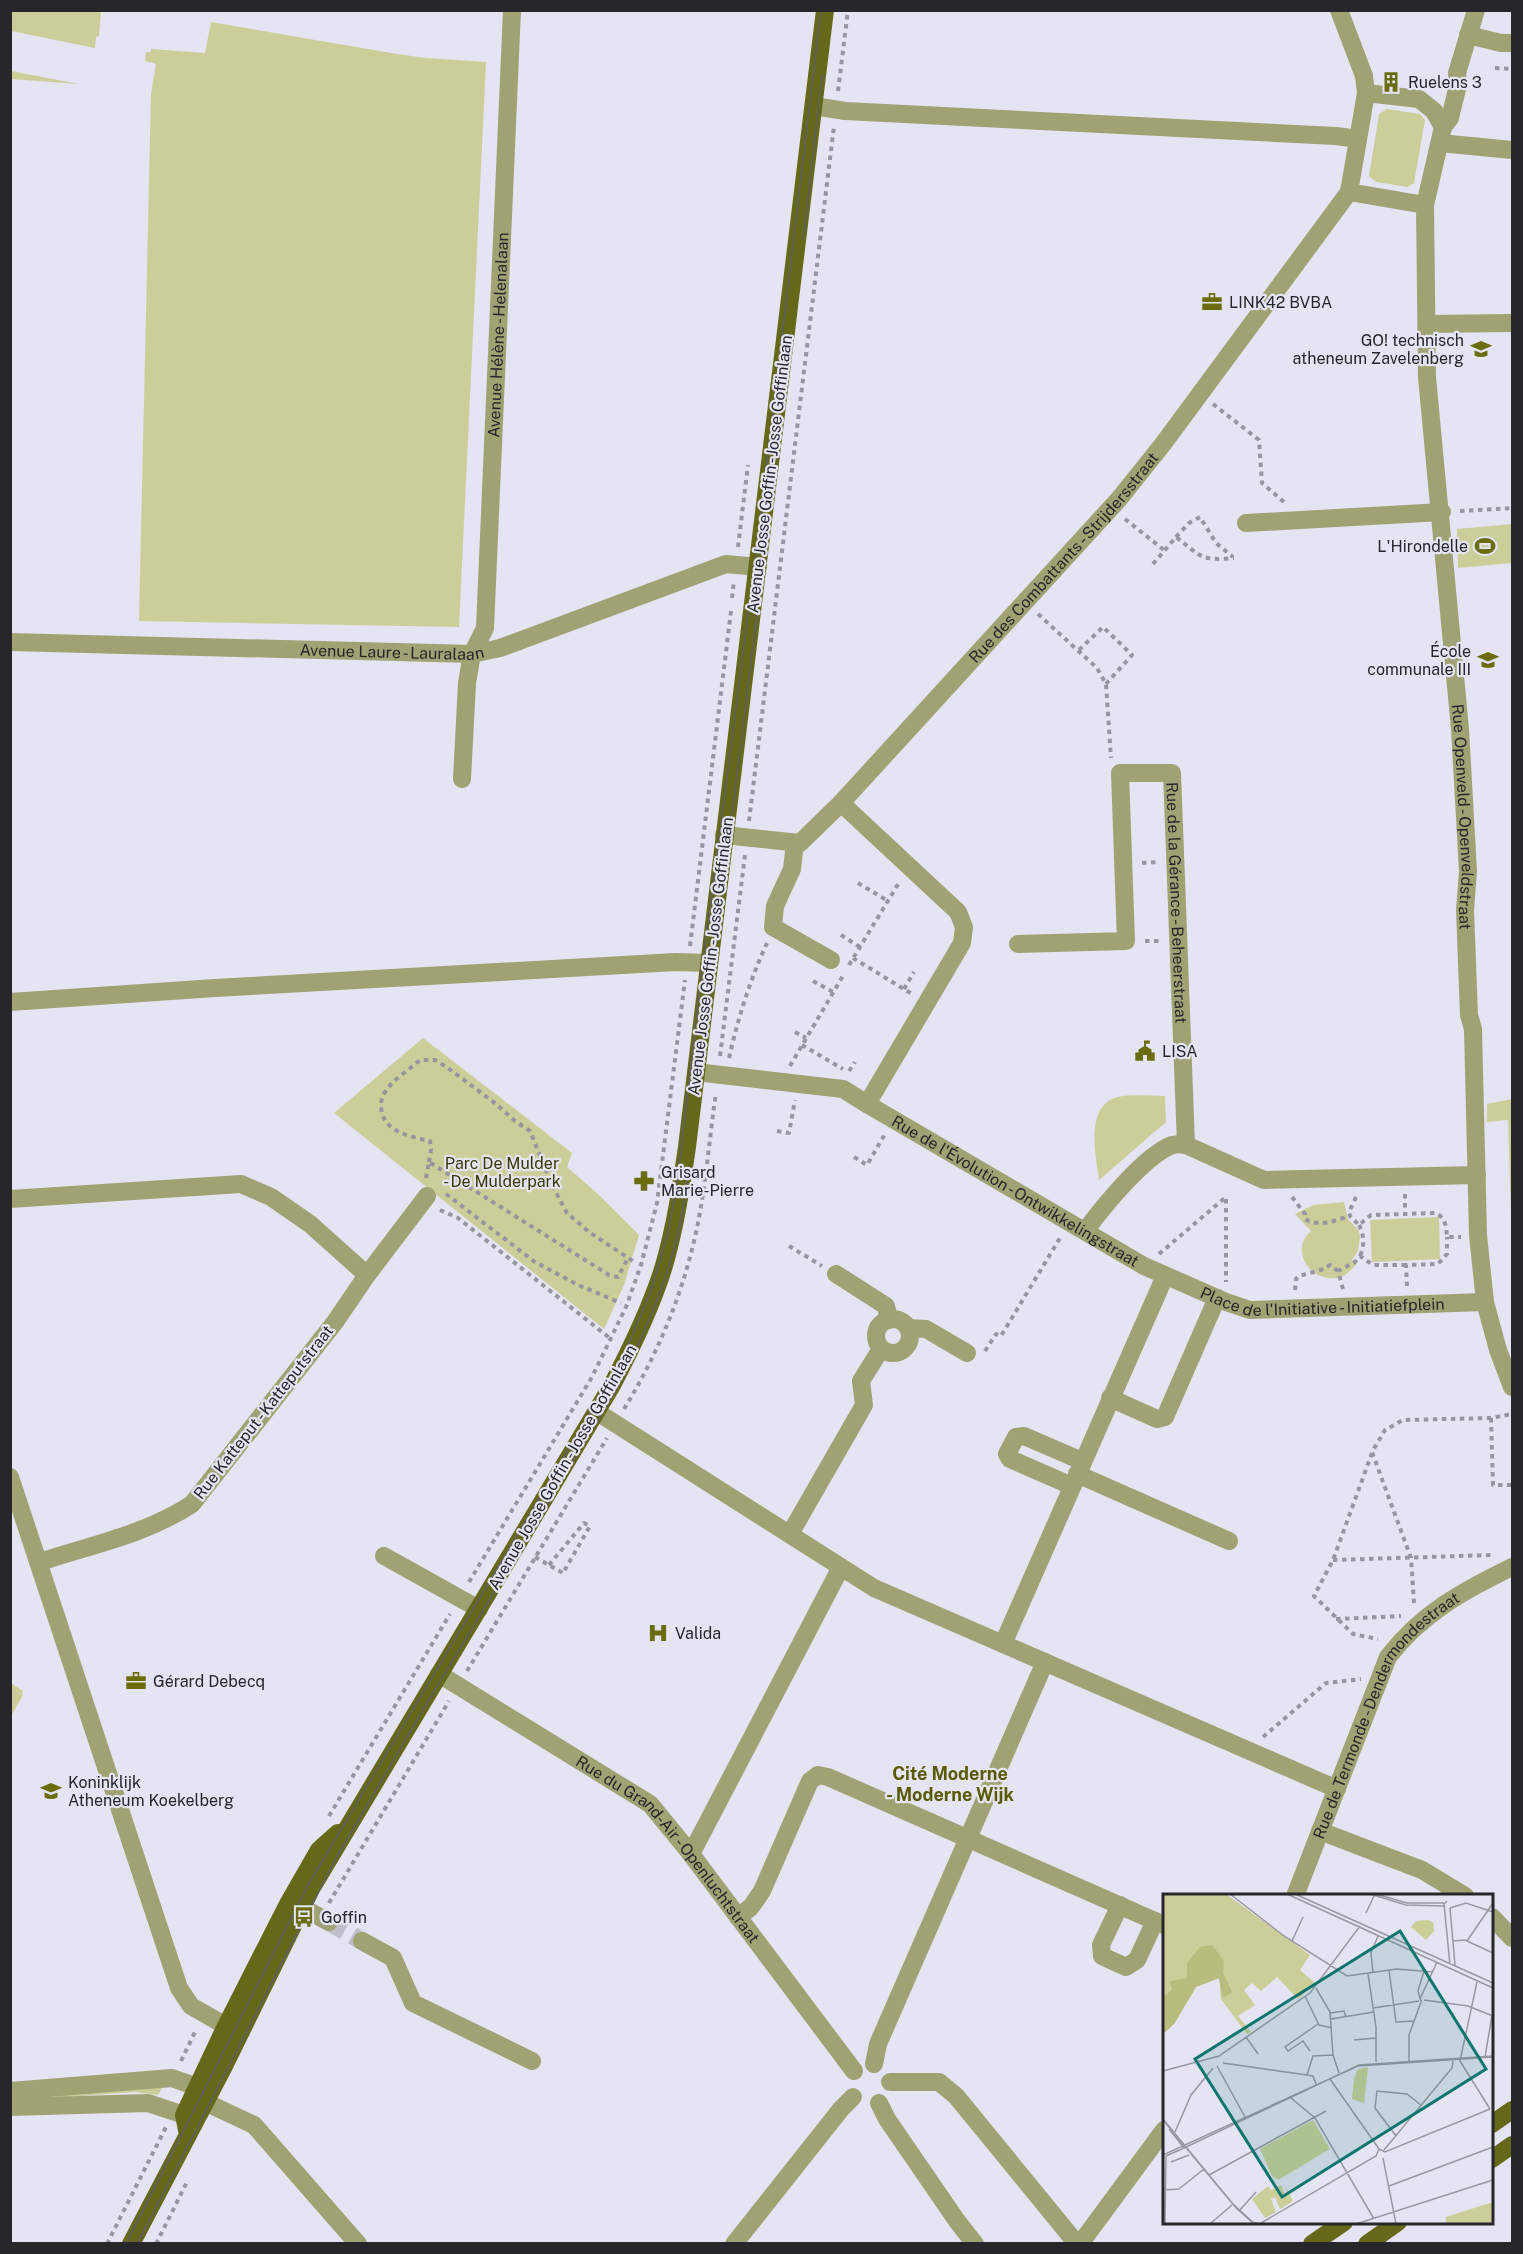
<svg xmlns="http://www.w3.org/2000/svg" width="1523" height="2254" font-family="'Public Sans',sans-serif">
<rect width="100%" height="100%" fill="#e5e4f2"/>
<path fill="#cbce98" d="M10 11H101L99 36 96 37 95 48 11 31Z
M211 22 397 54 426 58 486 62 459 627 139 621 151 94 156 64 145 61 146 52H151V49L205 53Z
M11 71 79 84 11 79Z
M1387 109 1420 114 1425 120 1414 183 1408 187 1376 182 1369 176 1379 114Z
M1512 524V563L1458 568 1457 529Z
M423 1038 572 1153 567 1167 598 1194 639 1235 624 1285 604 1329 334 1113Z
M1165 1096 1166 1122 1099 1180C1096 1157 1084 1105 1118 1097 1133 1094 1150 1096 1165 1096Z
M1512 1099V1246L1508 1120 1487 1122V1104Z
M1344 1202 1348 1219 1359 1231 1360 1237 1358 1251 1352 1260 1357 1264C1352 1269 1345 1277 1337 1278 1310 1282 1289 1250 1311 1231L1295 1214 1313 1205Z
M1439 1217 1440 1259 1372 1262 1370 1220Z
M11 1683 23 1691 22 1694 23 1695 11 1716Z
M164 2085 158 2095 135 2092 11 2101V2095Z"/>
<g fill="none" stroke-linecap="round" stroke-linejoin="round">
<path stroke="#bfbeca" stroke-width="18" stroke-dasharray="18 9" stroke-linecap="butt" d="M329 1922 362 1941"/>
<path stroke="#9796a0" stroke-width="4" stroke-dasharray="4.5 4.5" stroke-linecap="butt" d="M1495 68 1512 69
M838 91 848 10
M1213 404 1259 440 1262 483 1284 502
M1460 511 1512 508
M1125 519 1164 550
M1176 537 1189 523 1200 517 1216 543 1233 557
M738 547 748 465
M1153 564 1176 537C1202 557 1200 561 1234 558
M732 598 734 581
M1038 614 1097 668 1106 684 1111 758
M1079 650 1103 627 1132 655 1106 684
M749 821 834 126
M1142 863 1159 862
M858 883 888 901
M841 935 860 947
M1145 941H1161
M690 946 731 611
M853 958 912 994
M849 965 900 881
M813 981 833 992
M904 989 914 972
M795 1032 806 1038
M802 1045 843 1069
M720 1056 745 855
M729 1058C738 1018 750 980 767 943
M790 1066 844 974
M849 1071 855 1062
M777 1131 789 1133 795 1100
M854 1157 867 1165 885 1134
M429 1162 431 1150 430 1141C409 1136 382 1132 381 1106 381 1101 382 1096 385 1092 392 1080 409 1070 420 1060H435L448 1068 496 1104 515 1121 530 1131 552 1185 567 1213 589 1232 633 1261
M426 1178 429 1162 609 1275 618 1277 628 1258
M446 1194 535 1262 578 1285 621 1303
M1405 1194V1213
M1292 1197 1305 1214V1219C1319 1228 1336 1220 1350 1216
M1356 1197 1349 1212 1350 1216 1359 1225 1371 1215 1436 1213C1446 1219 1446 1226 1447 1237H1461
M440 1210 458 1218 611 1339
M1359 1225C1364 1235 1365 1245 1360 1256
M789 1246 822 1266
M1159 1254 1226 1197V1282
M1407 1286 1406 1265 1438 1264 1447 1254V1237
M1343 1289 1338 1271 1355 1262 1360 1256 1373 1265H1406
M1295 1290 1296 1279 1299 1276 1321 1270 1330 1265 1338 1271
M985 1351 996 1334 1001 1336 1060 1238
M624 1409C661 1349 688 1281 700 1212 707 1173 710 1133 716 1093
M1491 1418 1493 1485H1512
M1372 1453 1333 1560 1314 1596 1353 1634 1378 1639
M535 1557 563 1573
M1333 1560 1491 1555
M549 1565 584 1523 590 1526 563 1573
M469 1582 592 1377 626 1307 641 1265 657 1203 685 980
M1414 1603 1411 1558 1372 1452 1385 1430 1403 1420 1491 1418 1512 1414
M1336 1619 1401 1616
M467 1671 607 1438
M1263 1737 1326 1683 1361 1679
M329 1816 450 1614
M329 1903 449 1701
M181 2061 196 2030
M107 2244 166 2127
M156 2244 188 2180"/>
<g stroke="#9fa273" stroke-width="18">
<path d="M1339 10 1364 76 1366 93"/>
<path d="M1468 35 1501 43H1512"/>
<path d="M814 106 845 111 1336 136 1358 139"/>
<path d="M1443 127 1450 118 1458 85 1457 73 1476 10"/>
<path d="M1440 143 1512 150"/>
<path id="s1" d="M1425 205 1349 192 1366 93 1419 99 1434 111 1443 127 1425 205 1427 377 1460 729 1468 871 1465 910 1469 1015 1473 1029 1478 1235 1485 1302 1498 1350 1512 1387"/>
<path d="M1427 324 1512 323"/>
<path d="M1246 523 1442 512"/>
<path id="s2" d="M10 642 472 654 500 648 726 564 758 567"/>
<path id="s3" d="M462 779 467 683 472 654 485 628 512 10"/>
<path id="s4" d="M724 835 800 843 841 803 1119 499 1163 444 1349 192"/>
<path d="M795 843 792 869 775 906 773 927 831 960"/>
<path id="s5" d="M1018 944 1126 941 1120 773H1172L1186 1145"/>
<path d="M10 1002 215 988 676 962 709 963"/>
<path d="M696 1072 843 1089 867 1104 962 943 964 927 958 912 841 803"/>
<path id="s6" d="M867 1104 1144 1266 1226 1302 1250 1310 1485 1302"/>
<path d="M10 1199 241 1184 271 1197 310 1224 367 1275 335 1322 192 1504C147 1534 91 1545 40 1562"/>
<path d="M1085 1231C1103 1207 1144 1156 1172 1145 1177 1144 1181 1144 1186 1145L1264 1180 1477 1175"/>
<path d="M836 1274 886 1306 889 1320"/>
<path d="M367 1275 427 1196"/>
<circle cx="893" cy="1336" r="17"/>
<path d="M908 1328 926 1329 967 1353"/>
<path d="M1110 1398 1157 1419 1165 1417 1217 1298"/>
<path d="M597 1412 874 1588 1337 1789"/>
<path d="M1077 1474 1229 1541"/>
<path d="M10 1477 179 1988 191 2006 226 2026"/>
<path d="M1072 1486 1010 1459 1007 1454 1016 1437 1024 1436 1082 1461"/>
<path d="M790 1534 864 1405 861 1381 881 1349"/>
<path d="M384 1556 479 1609"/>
<path d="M1003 1644 1165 1276"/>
<path id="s7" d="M439 1674 650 1804 691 1854 854 2071"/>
<path d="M1320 1831 1422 1870 1465 1896"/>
<path d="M691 1854 840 1569"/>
<path id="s8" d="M1295 1896 1388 1657C1422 1613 1463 1591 1512 1567"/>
<path d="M1120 1905 1101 1945 1102 1956 1126 1967 1137 1960 1155 1921"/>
<path d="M301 1907 329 1922"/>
<path d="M738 1917 751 1907 762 1891 810 1781 818 1775 828 1777 1164 1925"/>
<path d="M1492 1917 1512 1938"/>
<path d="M362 1941 393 1958 413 2003 532 2061"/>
<path d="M874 2064 878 2044 1045 1662"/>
<path d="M890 2082H939L956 2096 1077 2244"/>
<path d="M10 2091 172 2078 197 2087 204 2101"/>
<path d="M205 2102 254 2125 358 2244"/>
<path d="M879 2103 887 2119 957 2221 975 2244"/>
<path d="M10 2107 148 2103 184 2115 196 2108"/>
<path d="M734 2244 841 2109 853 2097"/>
<path d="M1080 2244 1164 2130"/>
</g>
<path stroke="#666819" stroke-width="18" d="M1492 2124 1512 2110
M188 2135 184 2115 226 2026 288 1904 319 1850 338 1833
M1492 2159 1512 2145
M131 2244 224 2066 311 1889 611 1387C631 1349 650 1310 663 1269 675 1229 681 1188 687 1147L825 10
M1312 2244 1344 2222
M1367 2244 1398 2222"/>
<path stroke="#5f5f66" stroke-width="1.5" d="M803 239 822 75
M699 1081 759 596
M126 2244 308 1885 607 1385 626 1350 651 1291 669 1229 678 1175 703 963 758 538 821 10
M137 2244 336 1858 427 1703 616 1390C645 1333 672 1272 683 1209 686 1195 686 1181 688 1167"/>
</g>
<defs>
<g id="building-bare" transform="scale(1.62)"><path d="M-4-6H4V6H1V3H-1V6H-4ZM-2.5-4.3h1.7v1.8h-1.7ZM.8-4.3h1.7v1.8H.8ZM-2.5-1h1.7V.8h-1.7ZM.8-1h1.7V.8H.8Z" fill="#6a6c0e" stroke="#e5e4f2" stroke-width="2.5" paint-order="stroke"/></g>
<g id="office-bare" transform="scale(1.62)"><path d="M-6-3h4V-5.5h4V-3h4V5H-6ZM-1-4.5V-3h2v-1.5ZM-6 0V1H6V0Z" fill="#6a6c0e" stroke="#e5e4f2" stroke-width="2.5" paint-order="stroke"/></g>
<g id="school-bare" transform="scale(1.62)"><path d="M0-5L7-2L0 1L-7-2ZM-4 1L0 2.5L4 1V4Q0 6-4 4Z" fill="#6a6c0e" stroke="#e5e4f2" stroke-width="2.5" paint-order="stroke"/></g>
<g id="stadium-bare" transform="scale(1.62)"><path d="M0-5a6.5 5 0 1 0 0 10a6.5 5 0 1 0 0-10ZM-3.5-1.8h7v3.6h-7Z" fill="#6a6c0e" stroke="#e5e4f2" stroke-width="2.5" paint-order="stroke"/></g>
<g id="civic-bare" transform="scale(1.62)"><path d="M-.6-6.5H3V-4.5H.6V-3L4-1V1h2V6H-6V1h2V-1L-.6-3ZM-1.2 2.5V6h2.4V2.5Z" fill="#6a6c0e" stroke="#e5e4f2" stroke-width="2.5" paint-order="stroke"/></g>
<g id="pharmacy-bare" transform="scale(1.62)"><path d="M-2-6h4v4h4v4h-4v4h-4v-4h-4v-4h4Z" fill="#6a6c0e" stroke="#e5e4f2" stroke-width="2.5" paint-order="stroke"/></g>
<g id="hospital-bare" transform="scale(1.62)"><path d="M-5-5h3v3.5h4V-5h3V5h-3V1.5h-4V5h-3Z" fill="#6a6c0e" stroke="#e5e4f2" stroke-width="2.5" paint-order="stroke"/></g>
<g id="bus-bare" transform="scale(1.62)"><path d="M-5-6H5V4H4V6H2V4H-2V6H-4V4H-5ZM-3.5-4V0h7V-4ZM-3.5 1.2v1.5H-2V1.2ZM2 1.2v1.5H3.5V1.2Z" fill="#6a6c0e" stroke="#e5e4f2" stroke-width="2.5" paint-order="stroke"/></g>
</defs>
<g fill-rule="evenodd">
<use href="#building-bare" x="1391" y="82"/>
<use href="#office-bare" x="1212" y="302"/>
<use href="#school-bare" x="1481" y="349"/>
<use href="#stadium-bare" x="1485" y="546"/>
<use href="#school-bare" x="1488" y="660"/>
<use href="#civic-bare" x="1145" y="1051"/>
<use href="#pharmacy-bare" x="644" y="1181"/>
<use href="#hospital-bare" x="658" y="1633"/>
<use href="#office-bare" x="136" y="1681"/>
<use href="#school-bare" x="51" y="1791"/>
<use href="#bus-bare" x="304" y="1917"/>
</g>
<g text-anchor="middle" stroke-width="4.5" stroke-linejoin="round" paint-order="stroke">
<g font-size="16" fill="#26262b" stroke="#e5e4f2" text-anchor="start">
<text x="1408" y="88">Ruelens 3</text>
<text x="1229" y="308">LINK42 BVBA</text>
<text x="1464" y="346" text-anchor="end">GO! technisch<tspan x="1464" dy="18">atheneum Zavelenberg</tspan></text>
<text x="1468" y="552" text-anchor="end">L'Hirondelle</text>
<text x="1471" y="657" text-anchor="end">École<tspan x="1471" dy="18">communale III</tspan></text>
<text x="1162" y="1057">LISA</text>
<text x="661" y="1178">Grisard<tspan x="661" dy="18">Marie-Pierre</tspan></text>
<text x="675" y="1639">Valida</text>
<text x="153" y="1687">Gérard Debecq</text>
<text x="68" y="1788">Koninklijk<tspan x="68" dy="18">Atheneum Koekelberg</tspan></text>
<text x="321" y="1923">Goffin</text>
</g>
<g font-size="16" fill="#26262b" stroke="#e5e4f2">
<text dy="6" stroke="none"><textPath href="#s3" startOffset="448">Avenue Hélène - Helenalaan</textPath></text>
<text transform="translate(769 474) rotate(-83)" y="6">Avenue Josse Goffin - Josse Goffinlaan</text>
<text dy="6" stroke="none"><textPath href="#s4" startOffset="465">Rue des Combattants - Strijdersstraat</textPath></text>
<text dy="6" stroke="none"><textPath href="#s2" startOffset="382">Avenue Laure - Lauralaan</textPath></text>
<text dy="6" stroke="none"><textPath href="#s1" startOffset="962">Rue Openveld - Openveldstraat</textPath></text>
<text dy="6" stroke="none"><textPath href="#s5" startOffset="458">Rue de la Gérance - Beheerstraat</textPath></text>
<text transform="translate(710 956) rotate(-83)" y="6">Avenue Josse Goffin - Josse Goffinlaan</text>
<text dy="6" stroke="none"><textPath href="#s6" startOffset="172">Rue de l'Évolution - Ontwikkelingstraat</textPath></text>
<text dy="6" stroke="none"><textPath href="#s6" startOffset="507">Place de l'Initiative - Initiatiefplein</textPath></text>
<text transform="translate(263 1412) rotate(-52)" y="6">Rue Katteput - Katteputstraat</text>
<text transform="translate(562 1467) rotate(-60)" y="6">Avenue Josse Goffin - Josse Goffinlaan</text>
<text dy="6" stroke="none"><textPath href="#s8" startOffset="206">Rue de Termonde - Dendermondestraat</textPath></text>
<text dy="6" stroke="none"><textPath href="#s7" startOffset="292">Rue du Grand-Air - Openluchtstraat</textPath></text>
</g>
<g font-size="16" fill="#373805" stroke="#e5e4f2">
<text x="502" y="1169">Parc De Mulder<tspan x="502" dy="18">- De Mulderpark</tspan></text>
</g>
<g font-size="18" font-weight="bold" fill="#595a00" stroke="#e5e4f2">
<text x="950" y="1780">Cité Moderne<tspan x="950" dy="21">- Moderne Wijk</tspan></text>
</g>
</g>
<g transform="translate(1163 1894)">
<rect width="330" height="330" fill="#e5e4f2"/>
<path d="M0 0H63L147 61 137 76 152 89 135 105 114 83 98 97 89 89 81 96 92 111 75 122 88 138 84 140 58 105 56 84 33 93 11 130 0 132ZM265 26 270 28 271 37 263 46 248 33 253 27ZM205 173 201 209 189 205 191 185 195 175ZM150 226 167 255 115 286 109 282 97 255ZM118 291 122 302 125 300 122 291 130 307 117 315 112 303 108 305 113 318 102 324 89 305 105 292 108 296ZM330 308V330H283V323Z" fill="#cbce98"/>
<path d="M49 51 61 67 60 79 69 98 60 104 56 84 33 93 11 130 0 140V103L9 96 7 87 24 84V69L37 53Z" fill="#b8bc7c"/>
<path fill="none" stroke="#9998a2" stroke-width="1.5" d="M67 0 121 42 184 82 234 75 270 78M124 0 330 94M132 0 330 89M207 0 243 11 281 12M213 0 244 9H281M284 7 281 10 287 71M287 14 292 71M287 14 303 9 330 18M203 19 211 2M129 47 140 23M290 47 302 46 330 59M304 47 330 9M226 76 233 128 251 127M210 79 208 59 215 42M205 80 213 133V168M314 88 297 167 327 215M153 94 167 118 170 161M142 102 156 131 169 134M257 104 255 97 261 77M261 106 305 112 330 122M259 108 257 105 274 68M210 114 256 107M167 119 181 117 183 123M168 125 211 118M83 143 95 160M191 146 213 144M147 157 140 147 125 157 122 153 155 130M322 163 329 121M246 168V141L258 108M60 169 144 181 150 182 153 190M54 172 82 223M0 177 56 162 147 99 197 32M144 181 150 162 170 161 176 179M167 185 216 255M128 204 152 224 211 325M0 225 70 310 92 330M0 226 73 314 89 328 98 330M6 235 21 254M12 238 28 201 50 174M233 242 212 214 214 197 244 200 258 211M21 254 196 171 330 162M221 256 289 174 290 167M0 261 195 172 330 163M3 262 21 254M220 264 233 330M8 268 26 261M46 281 163 217M226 292 330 253M0 296 16 295 41 275M76 317 93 298M98 329 213 262 216 255 222 258 327 215M2 330 3 262M47 330 69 311M193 330 330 286"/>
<path fill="#0f766e" fill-opacity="0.15" stroke="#0f766e" stroke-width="3" d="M237 37 323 175 119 303 32 165Z"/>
<rect width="330" height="330" fill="none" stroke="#26262b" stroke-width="3"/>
</g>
<rect width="1523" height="2254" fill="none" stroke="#26262b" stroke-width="24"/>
</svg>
